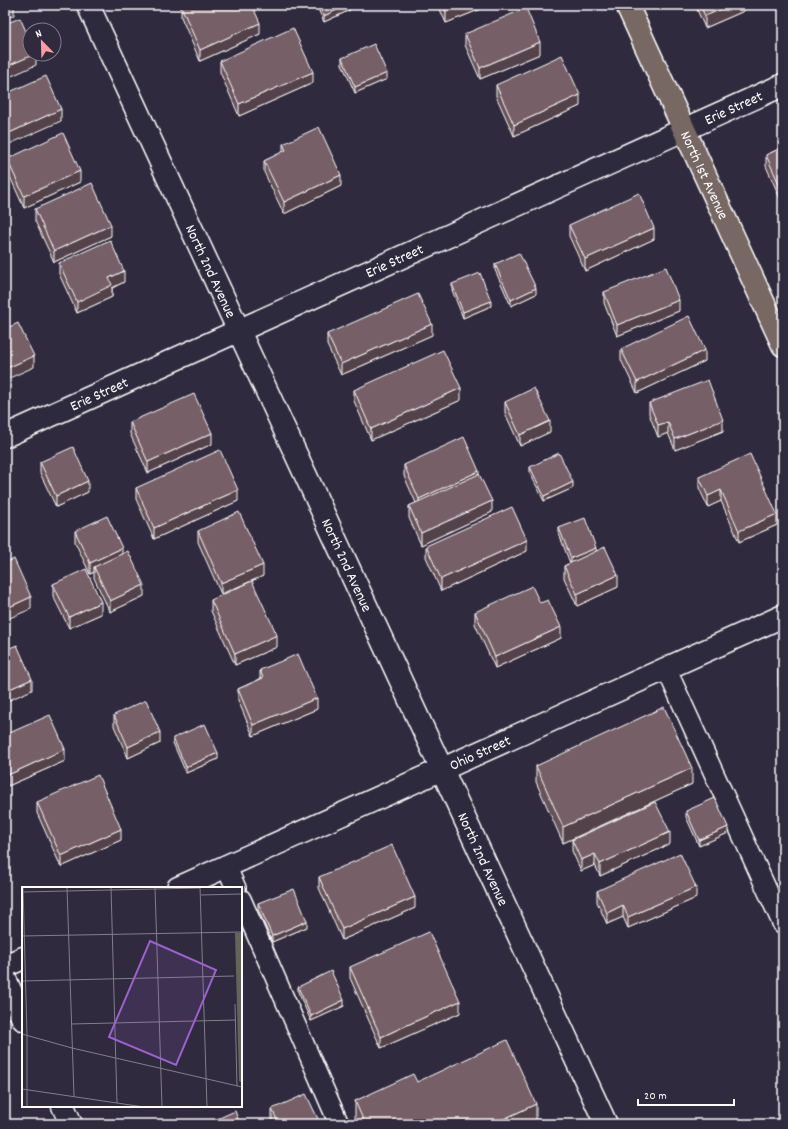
<svg xmlns="http://www.w3.org/2000/svg" width="788" height="1129" font-family="Dekko,sans-serif">
<rect width="100%" height="100%" fill="#2f2a3d"/>
<filter id="ink" filterUnits="userSpaceOnUse"><feTurbulence type="fractalNoise" baseFrequency=".025" numOctaves="2"/><feDisplacementMap in="SourceGraphic" scale="8" xChannelSelector="R" yChannelSelector="G"/><feConvolveMatrix kernelMatrix="1 2 1 2 8 2 1 2 1" color-interpolation-filters="sRGB"/></filter>
<g filter="url(#ink)">
<g fill="none" stroke-linecap="round" stroke-linejoin="round">
<g stroke="#fff" stroke-width="22">
<path id="lane" d="M666 668 783 925
M226 866 236 888
M241 899 339 1124"/>
</g>
<g stroke="#fff" stroke-width="25">
<g id="street">
<path id="s1" d="M88 5 606 1124"/>
<path id="s2" d="M5 436 783 85"/>
<path id="s3" d="M178 888 783 616"/>
<path d="M5 966 23 958"/>
<path d="M5 979 23 1019"/>
<path d="M63 1106 71 1124"/>
</g>
</g>
<g stroke="#fff" stroke-width="25">
<g id="primary">
<path id="s4" d="M627 5 783 345"/>
</g>
</g>
<use href="#lane" stroke="#2f2a3d" stroke-width="19"/>
<use href="#street" stroke="#2f2a3d" stroke-width="22"/>
<use href="#primary" stroke="#776864" stroke-width="22"/>
</g>
<path fill="#665259" stroke="#fff" d="M316 5H350V10L324 22Z
M438 5H491L446 23Z
M695 5H744V11L705 28Z
M181 6 260 34 200 61 181 17Z
M465 34 540 54 480 79 465 45Z
M342 58 387 79 355 93 342 64Z
M220 61 313 83 239 116 220 72Z
M496 85 580 106 514 136 496 96Z
M283 144 341 186 284 214 264 172V161L283 152Z
M783 147V205L766 166V155Z
M7 159 80 182 24 208 7 170Z
M35 209 111 236 54 262 35 221Z
M569 225 654 239 585 271 569 236Z
M59 263 124 282 112 288V297L77 313 59 274Z
M495 264 536 294 511 306 495 270Z
M452 284 491 306 463 318 452 290Z
M604 292 679 311 617 336 604 303Z
M327 334 432 335 341 375 327 345Z
M621 349 705 361 637 393 621 360Z
M354 390 461 400 371 440 354 401Z
M505 402 550 432 520 446 505 413Z
M649 403 723 431 675 450 668 433 658 437 649 414Z
M130 422 212 444 148 473 130 434Z
M40 462 88 492 56 507 40 473Z
M404 465 479 474 492 512 421 545 409 518V506L416 503 404 476Z
M530 467 573 488 544 501 530 473Z
M699 477 777 525 739 542 721 501 708 507 699 488Z
M136 488 238 501 154 539 136 499Z
M559 528 596 551 618 587 577 606 564 578V566L570 563 559 534Z
M75 531 122 554 144 596 110 612 94 578V572L90 574 75 542Z
M198 531 263 576 221 594 198 542Z
M426 546 527 551 441 591 426 557Z
M53 584 101 614 69 628 53 596Z
M211 600 277 647 235 665 211 611Z
M540 603 561 638 495 668 475 624V612Z
M783 664V696L778 686V666Z
M260 670 317 709 253 736 238 700V689L260 679Z
M114 715 160 743 128 758 114 726Z
M5 735 65 761 8 786 5 779Z
M173 738 218 759 186 773 173 743Z
M536 766 692 784 563 843 536 782Z
M37 802 121 840 61 867 37 813Z
M686 811 728 833 699 846 686 817Z
M572 840 670 844 600 876 595 865 581 871 572 851Z
M319 877 415 908 342 940 319 888Z
M597 891 696 898 628 928 623 917 607 924 597 902Z
M258 903 307 927 272 942 258 909Z
M350 967 460 1013 381 1048 350 978Z
M298 987 344 1006 311 1021 298 992Z
M417 1082 536 1120 527 1124H358L355 1117V1101Z
M272 1109 320 1124H274L272 1120Z"/>
<path fill="#534249" stroke="#fff" d="M12 5H14V15L5 19V8Z
M347 5H350V10L324 22V16Z
M463 5H491L446 23V12Z
M731 5H744V11L705 28V16Z
M260 23V34L200 61V50Z
M540 42V54L480 79V68Z
M35 54H36V65L5 79V67Z
M313 72V83L239 116V104Z
M387 73V79L355 93V87Z
M580 95V106L514 136V125Z
M61 109V121L5 146V135Z
M80 171V182L24 208V196Z
M341 175V186L284 214V202Z
M111 225V236L54 262V251Z
M654 228V239L585 271V259Z
M124 271V282L112 288V297L77 313V302L109 278Z
M536 288V294L511 306V300Z
M679 300V311L617 336V325Z
M491 301V306L463 318V312Z
M432 324V335L341 375V364Z
M705 350V361L637 393V382Z
M34 356V367L5 380V369Z
M461 388V400L371 440V429Z
M723 420V431L675 450V439Z
M550 421V432L520 446V435Z
M668 422V433L658 437V425Z
M212 433V444L148 473V462Z
M479 471V483L419 510V499Z
M88 481V492L56 507V496Z
M573 482V488L544 501V496Z
M238 490V501L154 539V528Z
M721 490V501L708 507V496Z
M492 501V512L421 545V533Z
M777 514V525L739 542V531Z
M527 540V551L441 591V579Z
M122 548V560L94 567V572L90 574V563Z
M596 548V554L571 564V558Z
M263 565V576L221 594V583Z
M618 575V587L577 606V594Z
M144 585V596L110 612V601Z
M31 597V609L5 620V609Z
M101 602V614L69 628V617Z
M561 627V638L495 668V657Z
M277 635V647L235 665V654Z
M32 679V690L5 702V691Z
M317 698V709L253 736V725Z
M160 732V743L128 758V747Z
M65 749V761L8 786V775Z
M218 753V759L186 773V767Z
M692 768V784L563 843V827Z
M728 827V833L699 846V840Z
M121 829V840L61 867V856Z
M670 832V844L600 876V864Z
M595 854V865L581 871V860Z
M696 887V898L628 928V917Z
M415 897V908L342 940V929Z
M623 905V917L607 924V913Z
M307 921V927L272 942V936Z
M344 1000V1006L311 1021V1016Z
M460 1001V1013L381 1048V1037Z
M536 1104V1120L527 1124H493Z"/>
<path fill="#775f68" stroke="#fff" d="M5 5H12L5 8Z
M182 5H252L260 23 200 50 181 6Z
M318 5H347L324 16Z
M443 5H463L446 12Z
M700 5H731L705 16Z
M526 8 540 42 480 68 465 34Z
M20 18 30 40V54H35L5 67V24Z
M293 28 313 72 239 104 220 61Z
M374 44 387 73 355 87 342 58Z
M562 55 580 95 514 125 496 85Z
M46 76 61 109 5 135V94Z
M319 127 341 175 284 202 264 161 286 150 283 144Z
M63 133 80 171 24 196 7 159Z
M783 147V193L766 155Z
M92 183 111 225 54 251 35 209Z
M639 193 654 228 585 259 569 225Z
M110 240 124 271 109 278 112 285 77 302 59 263Z
M519 253 536 288 511 300 495 264Z
M666 267 679 300 617 325 604 292Z
M480 273 491 301 463 312 452 284Z
M418 294 432 324 341 364 327 334Z
M689 316 705 350 637 382 621 349Z
M18 323 34 356 5 369V329Z
M443 350 461 388 371 429 354 390Z
M708 380 723 420 675 439 668 422 658 425 649 403Z
M534 388 550 421 520 435 505 402Z
M194 394 212 433 148 462 130 422Z
M464 437 479 471 419 499 404 465Z
M73 447 88 481 56 496 40 462Z
M220 450 238 490 154 528 136 488Z
M559 453 573 482 544 496 530 467Z
M750 454 777 514 739 531 721 490 708 496 699 477Z
M479 474 492 501 421 533 409 506Z
M512 507 527 540 441 579 426 546Z
M239 512 263 565 221 583 198 531Z
M107 516 122 548 90 563 75 531Z
M585 518 596 548 571 558 559 528Z
M605 547 618 575 577 594 564 566Z
M128 551 144 585 110 601 94 567Z
M14 559 31 597 5 609V563Z
M86 569 101 602 69 617 53 584Z
M252 581 277 635 235 654 211 600Z
M532 586 540 603 548 600 561 627 495 657 475 612Z
M17 645 32 679 5 691V650Z
M298 654 317 698 253 725 238 689 263 678 260 670Z
M783 664V677L778 666Z
M146 700 160 732 128 747 114 715Z
M664 707 692 768 563 827 536 766Z
M50 715 65 749 8 775 5 768V735Z
M205 724 218 753 186 767 173 738Z
M98 775 121 829 61 856 37 802Z
M715 798 728 827 699 840 686 811Z
M655 802 670 832 600 864 595 854 581 860 572 840Z
M392 845 415 897 342 929 319 877Z
M680 853 696 887 628 917 623 905 607 913 597 891Z
M294 889 307 921 272 936 258 903Z
M429 932 460 1001 381 1037 350 967Z
M331 971 344 1000 311 1016 298 987Z
M507 1040 536 1104 493 1124H365L355 1101 413 1074 417 1082Z
M306 1094 320 1123 318 1124H279L272 1109Z
M235 1111 240 1124H206Z"/>
</g>
<g text-anchor="middle" stroke-width="4" stroke-linejoin="round" paint-order="stroke">
<g font-size="15" fill="#fff" stroke="#2f2a3d">
<text dy="5" stroke="none"><textPath href="#s2" startOffset="799">Erie Street</textPath></text>
<text dy="5" stroke="none"><textPath href="#s4" startOffset="187">North 1st Avenue</textPath></text>
<text dy="5" stroke="none"><textPath href="#s2" startOffset="427">Erie Street</textPath></text>
<text dy="5" stroke="none"><textPath href="#s1" startOffset="293">North 2nd Avenue</textPath></text>
<text dy="5" stroke="none"><textPath href="#s2" startOffset="103">Erie Street</textPath></text>
<text dy="5" stroke="none"><textPath href="#s1" startOffset="617">North 2nd Avenue</textPath></text>
<text dy="5" stroke="none"><textPath href="#s3" startOffset="331">Ohio Street</textPath></text>
<text dy="5" stroke="none"><textPath href="#s1" startOffset="941">North 2nd Avenue</textPath></text>
</g>
</g>
<g transform="translate(22 887)">
<rect width="220" height="220" fill="#2f2a3d"/>
<path d="M213 46H220V196L217 194Z" fill="#626557"/>
<path fill="none" stroke="#827f8b" stroke-width="1" d="M1 0 5 148M45 0 52 209M89 0 95 216M133 0 140 220M178 0 185 220M0 5 178 1M179 8 220 7M0 49 220 45M0 94 212 89M213 117 215 199M49 137 214 133M0 147 50 161 220 200M5 148V220M0 202 122 220"/>
<path fill="#9c61cf" fill-opacity="0.15" stroke="#9c61cf" stroke-width="2" d="M128 54 194 83 154 178 87 150Z"/>
<rect width="220" height="220" fill="none" stroke="#fff" stroke-width="2"/>
</g>
<rect width="788" height="1129" fill="none" stroke="#2f2a3d" stroke-width="20"/>
<rect x="10" y="10" width="768" height="1109" fill="none" stroke="#fff" stroke-width="1.5" filter="url(#ink)"/>
<g transform="translate(42 42) rotate(337)"><circle r="19" fill="#2f2a3d" stroke="#827f8b"/>
<path d="M0-3L7 15L0 10L-7 15Z" fill="#ff9aa2"/>
<text y="-6" font-size="11" font-weight="bold" text-anchor="middle" fill="#ffffff">N</text>
</g>
<path d="M638 1099v6h96v-6" fill="none" stroke="#ffffff" stroke-width="2"/>
<text x="644" y="1099" font-size="12" fill="#ffffff" stroke="#2f2a3d" stroke-width="3" paint-order="stroke">20 m</text>
</svg>
